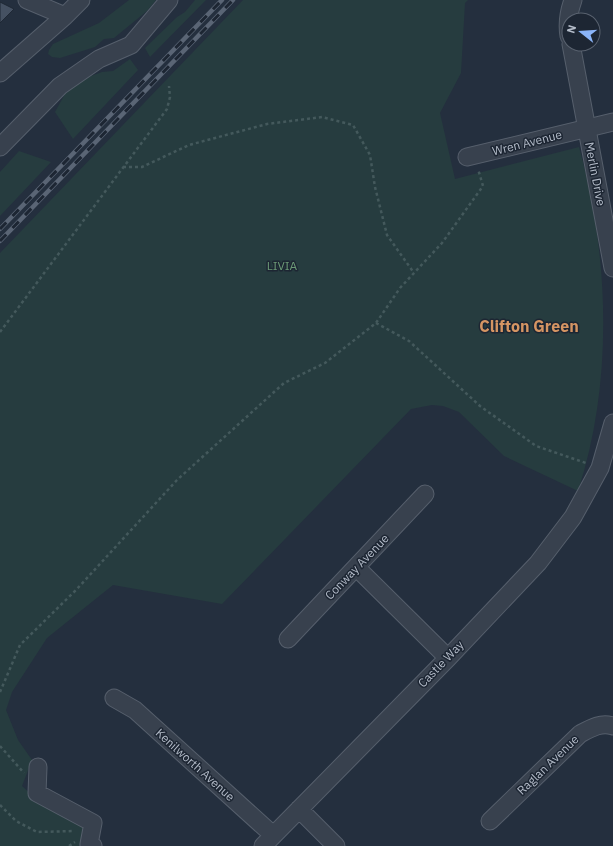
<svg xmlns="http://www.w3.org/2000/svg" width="613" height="846" font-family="'IBM Plex Sans',sans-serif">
<rect width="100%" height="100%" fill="#242f3e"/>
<path fill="#263c3f" d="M129 0H156L147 11 114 38 104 39 95 47 60 58 52 57 48 54 49 50 53 44 99 23Z
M195 0H206L150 57 145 48 177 17 185 12Z
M243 0H468L465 3 461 73 440 113 455 179 579 147C610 258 613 384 578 491L504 456 459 412 443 406 432 405 411 409 222 604 113 585 47 638 12 692 6 710 18 740 32 760 22 786 45 807 87 827 82 846H0V253Z
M130 59 138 70 73 139 55 112 65 94 80 80 102 72 113 71Z
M19 151 51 162 0 216V172Z"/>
<path fill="#455162" stroke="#1f2835" d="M0 2 14 9 0 23Z"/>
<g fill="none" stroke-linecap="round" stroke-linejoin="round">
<g stroke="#565f6c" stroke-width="19">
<path id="minor" d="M65 16 81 0
M569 36C567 24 569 11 573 0
M571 44 613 268
M0 73 65 16 27 0
M0 147 60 86 99 59 131 45 169 0
M467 157 613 122
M357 568 448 658
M288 639 425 494
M114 698 135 710 273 835
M38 767 37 793 93 823 89 844 93 846
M299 809 336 846
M490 821 580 734C591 728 601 722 613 726
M263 846 448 658 538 563 573 517 600 468 613 423"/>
</g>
<path stroke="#44595c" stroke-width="2.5" stroke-dasharray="3 3" stroke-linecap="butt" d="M123 167H142L189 145 267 124 322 117 353 125 370 155 375 187 387 235 414 273
M376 323 409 341 480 406 536 446 586 463
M0 332 167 109 170 97 169 86
M0 692 20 645 76 590 177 480 284 383 325 363 376 323 400 288 442 243 483 186 478 169
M0 746 24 773
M0 805 16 821 37 832 74 831
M69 846 75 842"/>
<use href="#minor" stroke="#38414e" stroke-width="17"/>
<g stroke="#5a6575" stroke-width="4.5">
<path id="rail" d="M0 229 222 0
M0 241 233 0"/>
</g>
<use href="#rail" stroke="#1d2633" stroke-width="3" stroke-dasharray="9" stroke-linecap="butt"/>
</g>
<g text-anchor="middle" stroke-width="3" stroke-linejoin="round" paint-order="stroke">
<g font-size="12" fill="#b4bcc9" stroke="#1d2633">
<text transform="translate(527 143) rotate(-14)" y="4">Wren Avenue</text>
<text transform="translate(595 174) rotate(79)" y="4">Merlin Drive</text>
<text transform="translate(357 567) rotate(-46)" y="4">Conway Avenue</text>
<text transform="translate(441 664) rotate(-46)" y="4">Castle Way</text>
<text transform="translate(195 765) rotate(42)" y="4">Kenilworth Avenue</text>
<text transform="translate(548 765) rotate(-44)" y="4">Raglan Avenue</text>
</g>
<g font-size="12" fill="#6b9a76" stroke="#1d2633">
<text x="282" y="270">LIVIA</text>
</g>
<g font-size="16" font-weight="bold" fill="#d59563" stroke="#1d2633">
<text x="529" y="332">Clifton Green</text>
</g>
</g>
<g transform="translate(581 32) rotate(287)"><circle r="19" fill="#1d2633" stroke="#59626f"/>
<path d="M0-3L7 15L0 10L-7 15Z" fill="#8ab4f8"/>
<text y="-6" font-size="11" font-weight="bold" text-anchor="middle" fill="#b4bcc9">N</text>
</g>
</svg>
